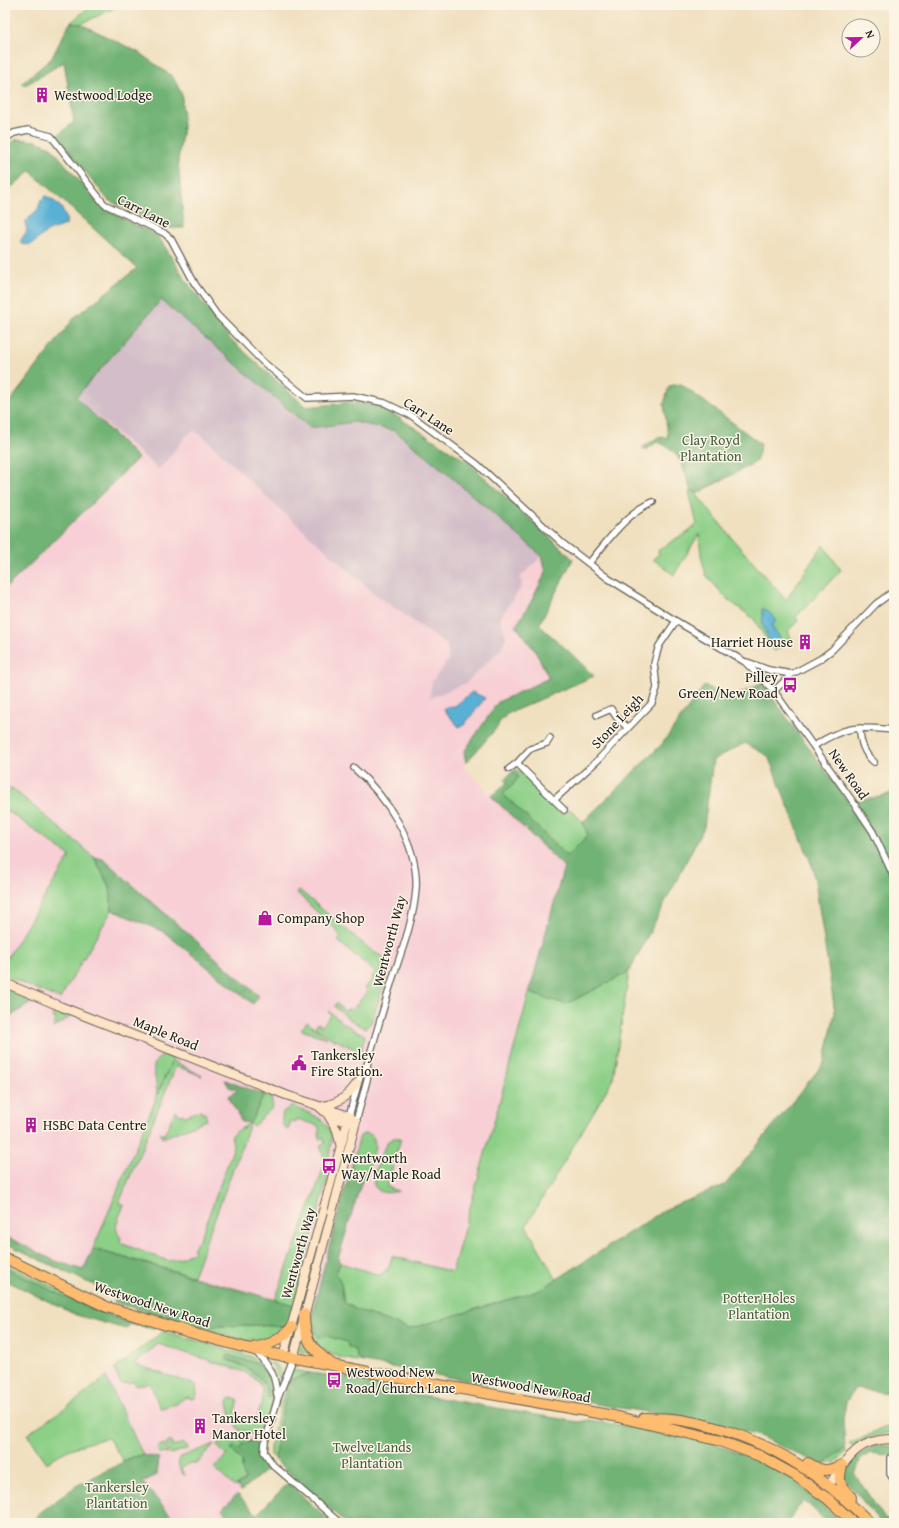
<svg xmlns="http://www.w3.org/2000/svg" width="899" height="1528" font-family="'Gentium Book Plus',serif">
<rect width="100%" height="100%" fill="#fcf5e5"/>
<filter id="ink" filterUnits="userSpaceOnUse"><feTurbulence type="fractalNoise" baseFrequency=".025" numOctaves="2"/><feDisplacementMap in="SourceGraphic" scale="8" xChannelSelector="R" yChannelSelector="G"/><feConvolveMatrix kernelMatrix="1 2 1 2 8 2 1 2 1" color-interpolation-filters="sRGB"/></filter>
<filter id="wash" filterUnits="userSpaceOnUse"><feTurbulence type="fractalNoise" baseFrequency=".012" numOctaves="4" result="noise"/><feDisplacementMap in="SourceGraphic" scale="16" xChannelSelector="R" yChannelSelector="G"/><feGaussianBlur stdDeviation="0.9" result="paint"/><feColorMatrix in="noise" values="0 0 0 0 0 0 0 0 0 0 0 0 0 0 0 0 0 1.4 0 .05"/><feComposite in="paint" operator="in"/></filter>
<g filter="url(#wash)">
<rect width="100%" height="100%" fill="#f0e0c0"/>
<path fill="#f7cfd5" d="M76 397 310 428 542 556 546 572 531 602 516 626 536 652 549 678 498 702 464 751 466 763 463 767 564 866 541 947 502 1093 484 1152 439 1320 326 1305 278 1306 93 1249 84 1270 53 1260 5 1236V1065L10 1060 5 1053V1020L34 1001 31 994 5 983V799L12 788 5 782V589L138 458Z
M162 1332 243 1366 267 1389 257 1446 263 1460 270 1467 237 1494 222 1508 231 1519 226 1523H177L149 1491 142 1482 159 1458 143 1455 106 1377Z"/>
<path fill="#d2bdc8" d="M161 300 310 428 355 422 395 431 437 465 542 556 519 578 522 583 520 589 500 618 506 637 501 649 466 683 430 698 432 681 448 661 447 645 375 594 275 505 203 436 194 431 187 435 159 470 76 397Z
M5 782 12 788 5 799Z"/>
<path fill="#8ccf87" stroke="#547652" d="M92 5H120L81 24 70 23Z
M693 490 735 542 786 600 823 545 841 570 796 617 798 621 788 631 792 640 775 651 772 649 754 619 726 598 706 575 701 556 699 534 674 575 653 559 659 554 658 551 675 539 689 532 690 529 697 524 689 492Z
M514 770H518L522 773 562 815 570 809 583 822 588 835 567 856 503 794 514 784 516 773 512 772Z
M12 788 94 857 110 888 112 910 60 999 5 976V957L7 958 70 856 5 809V799Z
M299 890 372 951 383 957 388 963 385 982 371 1023 365 1028 349 1019 335 1007V1005L336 1003 345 1011 348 1008 351 1011 368 991 365 988 373 979 372 977 375 972 338 941 341 937 337 933 338 932 297 893Z
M629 972 613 1079 526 1226 557 1280 540 1290 409 1329 357 1310 344 1302 341 1283 336 1273 340 1263 380 1275 389 1268 392 1256 452 1272 502 1093 529 993 566 1004Z
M54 1011 69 1018 53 1028 56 1019 52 1017Z
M329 1011C340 1021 351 1029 365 1035L361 1052 331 1038 315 1027 318 1023 322 1026 331 1015 328 1012Z
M307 1022 327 1038 301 1030Z
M164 1055 173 1058 172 1060 202 1076 176 1066 119 1203 124 1205C120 1217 111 1227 121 1238L120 1243 168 1261 182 1258 190 1253 192 1254 195 1251 193 1249 202 1234 232 1152 233 1146 231 1135 250 1123 264 1095 261 1093 265 1092 269 1093 271 1097 273 1107 254 1126 250 1124 193 1276 93 1249 171 1063 156 1096C160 1079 144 1064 164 1055Z
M292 1106C325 1119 339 1124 327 1163L325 1162 320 1145 325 1143 324 1138 319 1139V1126L297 1119 296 1122 291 1121 288 1130C281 1126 281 1119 283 1112Z
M201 1110 202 1113H205L207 1119 206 1120 163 1138 160 1133 164 1135 175 1111 181 1115 183 1114 185 1116Z
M349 1131 350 1132 292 1349H291Z
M365 1133C387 1135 366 1172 361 1183L358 1173 351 1168 360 1136Z
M394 1138H401L387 1187 399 1191C389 1193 380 1195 374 1185V1172L387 1142Z
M325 1164 330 1169 294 1305 275 1300Z
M5 1264 86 1303 154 1328V1330C101 1316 53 1292 5 1268Z
M310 1323 314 1331C321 1334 344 1339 348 1343 355 1348 356 1357 364 1362 341 1359 308 1353 310 1323Z
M253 1325 283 1326C274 1338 263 1341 249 1339V1342L198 1327Z
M162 1332H166L250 1356 261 1363 267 1370 261 1366 228 1355 226 1359C243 1366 268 1375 267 1397L273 1398 265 1432 256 1435 239 1430C233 1422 229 1411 228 1401L231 1398 238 1400 235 1412 238 1414 237 1418 251 1423 253 1418 257 1419C263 1395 270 1386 245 1372L158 1344 134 1364 196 1385 197 1396 195 1398 192 1399 186 1397 180 1401 177 1404 160 1408 150 1383 136 1386 135 1382 121 1384 114 1369Z
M304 1335 317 1355 299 1351Z
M270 1362C282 1366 283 1376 280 1387L279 1379Z
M5 1366 11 1376 5 1385Z
M292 1370 310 1373 290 1380 277 1436 275 1460 270 1455V1447L289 1373Z
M106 1377 143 1455 133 1457 123 1461 108 1438C86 1443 64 1449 47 1463L27 1434 78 1399Z
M886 1427H894V1433C879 1432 865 1439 853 1447L849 1444Z
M710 1431 726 1435 773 1454 820 1484 813 1483 710 1434 708 1432Z
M241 1437 251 1441 240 1449H231L242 1461V1470L245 1479 235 1487 214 1469 227 1455 216 1445 236 1438Z
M171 1441 173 1447 183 1443 184 1446 187 1445 188 1449 170 1454 166 1443Z
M164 1444 168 1454 159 1453 157 1450 159 1446Z
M214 1444 198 1463H189L181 1469 184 1473 185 1476C179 1470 176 1464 181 1457Z
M845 1448 846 1452 836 1462 822 1465Z"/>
<path fill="#71b274" stroke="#466748" d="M70 23 81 24 138 52 173 77 182 95 183 127 178 160 184 228H167L108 200 57 136 74 122 64 62 24 86 22 83 51 59Z
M17 139 36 141 51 147 101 207 158 236 187 282 230 339 306 407 353 402 382 407 468 462 573 559 539 625 573 655 594 676 507 714 498 724 499 725 466 763 464 752 498 702 549 678 536 652 516 626 531 602 546 572 542 556 437 465 395 431 355 422 310 428 161 300 76 397 138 458 5 589V408L75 317 137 268 30 171 5 193V147Z
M681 384 761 444 756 462 696 494 693 490 691 491C683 469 681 449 657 442L645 450 642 448 657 438 668 437 664 404 669 386Z
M761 684 774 700 849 803C864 798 880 798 894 792V806L891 807 894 813V1388L888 1393 855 1388 846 1402 843 1420 845 1448 822 1465 757 1435 687 1418 614 1407 364 1362 357 1358 355 1350 348 1347 347 1342 326 1336 320 1339 310 1323 327 1255 351 1168 358 1173 361 1183 338 1259 340 1263 336 1273 341 1283 344 1302 357 1310 409 1329 540 1290 666 1209 725 1185 824 1063 835 1012 813 868 768 756 745 743 713 760 704 827 629 972 566 1004 529 993 564 867 491 796 507 783 505 779 512 772 516 773 518 777 514 784 503 794 567 856 588 835 583 822 662 744 705 685 723 697 739 694Z
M94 857 103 859 259 996 253 1004 164 932 112 910 110 888Z
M5 988 34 1001 5 1020Z
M225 1080 264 1095 250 1123 242 1122 228 1096 237 1091 236 1089 229 1087Z
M5 1236 53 1260 83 1270 93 1249 294 1305 292 1327 253 1325 198 1327 114 1302 118 1293 87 1282 5 1243Z
M5 1268 84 1306 131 1324 126 1329 76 1315 5 1280Z
M228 1355C238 1358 261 1363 267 1370 273 1376 274 1390 273 1398L267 1397C268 1374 243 1366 226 1359Z
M310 1373 384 1382 392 1390 578 1422 589 1420 699 1438 774 1466 810 1493 842 1523H828L804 1500 786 1523H346L275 1460 277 1436 290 1380Z
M251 1441 259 1445 264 1460 270 1467 241 1491 237 1485 242 1483 245 1479 242 1470V1461L231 1450 234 1446 240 1449 243 1443H248Z
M876 1445 894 1446V1456L870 1453 860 1460 855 1475 885 1519 894 1518V1523H881L844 1478C847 1459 860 1453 876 1445Z
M143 1455 159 1458 157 1475 142 1482 177 1523H32L37 1515 76 1486 133 1457Z
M288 1483 332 1523H226L231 1519 222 1509 237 1494 257 1514Z"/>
<path fill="#58b0d5" stroke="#3a6678" d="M46 196C58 202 68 212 66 225 59 227 52 229 45 233 35 240 36 247 21 244V240L27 231 25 222 38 209 41 200Z
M763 608 772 615 776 620 772 626C775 635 784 634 777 647L772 646 762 624 763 614 762 609Z
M472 692 485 698 464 725 459 727 444 710 446 707 455 706Z"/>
</g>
<g filter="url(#ink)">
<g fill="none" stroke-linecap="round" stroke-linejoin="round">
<g stroke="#666155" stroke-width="8">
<path id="street" d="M5 139 14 133 28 130 51 136 104 204 164 233 171 239 195 284 217 315 263 362 307 398 353 396 385 403 412 416 477 464 562 543 609 579 676 621 745 662 774 691 851 799 873 832 894 877
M589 563C608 541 625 514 653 502
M747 662 769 670 792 674
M774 691 792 674 820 659 832 650 876 604 894 591
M597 715 611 709 617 718 628 728
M860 728C860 741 863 753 874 762
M814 746C846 725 857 727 894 730
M517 763 530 749 547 743 550 738
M509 769 517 763 564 810
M554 800 598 760 628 728 652 703 657 688 654 664 656 656 659 646 676 621
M349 1116 362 1070 367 1065C376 1034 385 1002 395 971 404 945 414 917 416 889 419 844 386 796 354 768
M356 1122 369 1072 367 1065
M255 1351C271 1368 275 1373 277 1396
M293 1359 278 1398 265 1442 264 1452 273 1465 340 1523
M890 1458V1474L894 1480"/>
</g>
<g stroke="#666155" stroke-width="10">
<path id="secondary" d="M5 983 62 1007 286 1095 349 1116 356 1122
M318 1106C326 1114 339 1122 351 1122
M323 1106C339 1103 348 1096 357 1083
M328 1115 337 1130 340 1144
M283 1357 349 1116
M293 1359 356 1122
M829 1485C847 1458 858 1438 894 1439"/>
</g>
<g stroke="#666155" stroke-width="12">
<path id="highway" d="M5 1258 107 1307 199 1335 254 1350 400 1378 614 1416 717 1440 760 1456 796 1476 828 1499 854 1523
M304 1314C304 1341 312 1349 333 1365
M253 1348C270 1345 281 1340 292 1327
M644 1418C656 1418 669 1418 681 1420 756 1432 817 1469 870 1523
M808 1463C822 1472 827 1472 842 1465
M842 1465C838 1482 839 1485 851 1497"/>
</g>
<use href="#street" stroke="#fff" stroke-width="5.5"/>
<use href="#secondary" stroke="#fee4c6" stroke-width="8"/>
<use href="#highway" stroke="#fdbc70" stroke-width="10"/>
</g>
</g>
<defs>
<g id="building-bare" transform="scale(1.2)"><path d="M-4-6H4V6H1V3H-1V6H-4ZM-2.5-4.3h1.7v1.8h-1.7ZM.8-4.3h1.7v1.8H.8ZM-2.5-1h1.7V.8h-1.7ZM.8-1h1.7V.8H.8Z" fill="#b5179e" stroke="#fcf5e5" stroke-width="2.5" paint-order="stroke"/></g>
<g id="bus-bare" transform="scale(1.2)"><path d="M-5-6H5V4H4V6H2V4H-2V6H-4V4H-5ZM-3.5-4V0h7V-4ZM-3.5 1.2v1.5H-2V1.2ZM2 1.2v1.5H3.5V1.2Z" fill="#b5179e" stroke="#fcf5e5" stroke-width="2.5" paint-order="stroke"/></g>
<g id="shop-bare" transform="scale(1.2)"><path d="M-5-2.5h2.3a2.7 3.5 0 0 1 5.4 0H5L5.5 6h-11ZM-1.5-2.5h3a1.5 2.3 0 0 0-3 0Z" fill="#b5179e" stroke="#fcf5e5" stroke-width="2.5" paint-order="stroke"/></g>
<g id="civic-bare" transform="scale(1.2)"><path d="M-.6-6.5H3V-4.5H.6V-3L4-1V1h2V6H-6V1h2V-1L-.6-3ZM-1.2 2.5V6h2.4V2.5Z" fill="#b5179e" stroke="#fcf5e5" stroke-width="2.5" paint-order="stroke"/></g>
</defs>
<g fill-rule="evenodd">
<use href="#building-bare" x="42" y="95"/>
<use href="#building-bare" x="805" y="642"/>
<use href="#bus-bare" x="790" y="685"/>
<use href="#shop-bare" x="265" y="918"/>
<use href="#civic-bare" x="299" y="1063"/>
<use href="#building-bare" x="31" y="1125"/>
<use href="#bus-bare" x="329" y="1166"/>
<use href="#bus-bare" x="334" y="1380"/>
<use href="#building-bare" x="200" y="1426"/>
</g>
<g text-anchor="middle" stroke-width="3" stroke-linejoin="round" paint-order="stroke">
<g font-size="14" fill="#1c1c1c" stroke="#fcf5e5" text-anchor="start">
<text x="54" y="100">Westwood Lodge</text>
<text x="793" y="647" text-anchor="end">Harriet House</text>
<text x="778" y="682" text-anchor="end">Pilley<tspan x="778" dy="16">Green/New Road</tspan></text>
<text x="277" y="923">Company Shop</text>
<text x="311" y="1060">Tankersley<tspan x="311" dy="16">Fire Station.</tspan></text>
<text x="43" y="1130">HSBC Data Centre</text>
<text x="341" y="1163">Wentworth<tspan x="341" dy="16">Way/Maple Road</tspan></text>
<text x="346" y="1377">Westwood New<tspan x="346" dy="16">Road/Church Lane</tspan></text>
<text x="212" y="1423">Tankersley<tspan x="212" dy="16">Manor Hotel</tspan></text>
</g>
<g font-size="14" fill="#1c1c1c" stroke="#fcf5e5">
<text transform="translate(144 211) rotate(27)" y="5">Carr Lane</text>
<text transform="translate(429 416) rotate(33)" y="5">Carr Lane</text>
<text transform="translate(617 721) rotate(-47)" y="5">Stone Leigh</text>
<text transform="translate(849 774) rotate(55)" y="5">New Road</text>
<text transform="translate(389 941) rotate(-75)" y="5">Wentworth Way</text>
<text transform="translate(166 1033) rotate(22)" y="5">Maple Road</text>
<text transform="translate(298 1253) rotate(-74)" y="5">Wentworth Way</text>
<text transform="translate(152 1304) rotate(18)" y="5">Westwood New Road</text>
<text transform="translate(531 1387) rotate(10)" y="5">Westwood New Road</text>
</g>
<g font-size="14" fill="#435b41" stroke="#fcf5e5">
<text x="711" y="445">Clay Royd<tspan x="711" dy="16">Plantation</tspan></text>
<text x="759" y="1303">Potter Holes<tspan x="759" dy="16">Plantation</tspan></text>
<text x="372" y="1452">Twelve Lands<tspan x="372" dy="16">Plantation</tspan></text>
<text x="117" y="1492">Tankersley<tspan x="117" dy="16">Plantation</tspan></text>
</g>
</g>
<rect width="899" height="1528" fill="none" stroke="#fcf5e5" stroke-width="20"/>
<g transform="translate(861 38) rotate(68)"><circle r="19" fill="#fcf5e5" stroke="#a29e95"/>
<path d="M0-3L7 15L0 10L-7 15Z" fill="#b5179e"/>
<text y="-6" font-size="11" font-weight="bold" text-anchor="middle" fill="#1c1c1c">N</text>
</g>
</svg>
